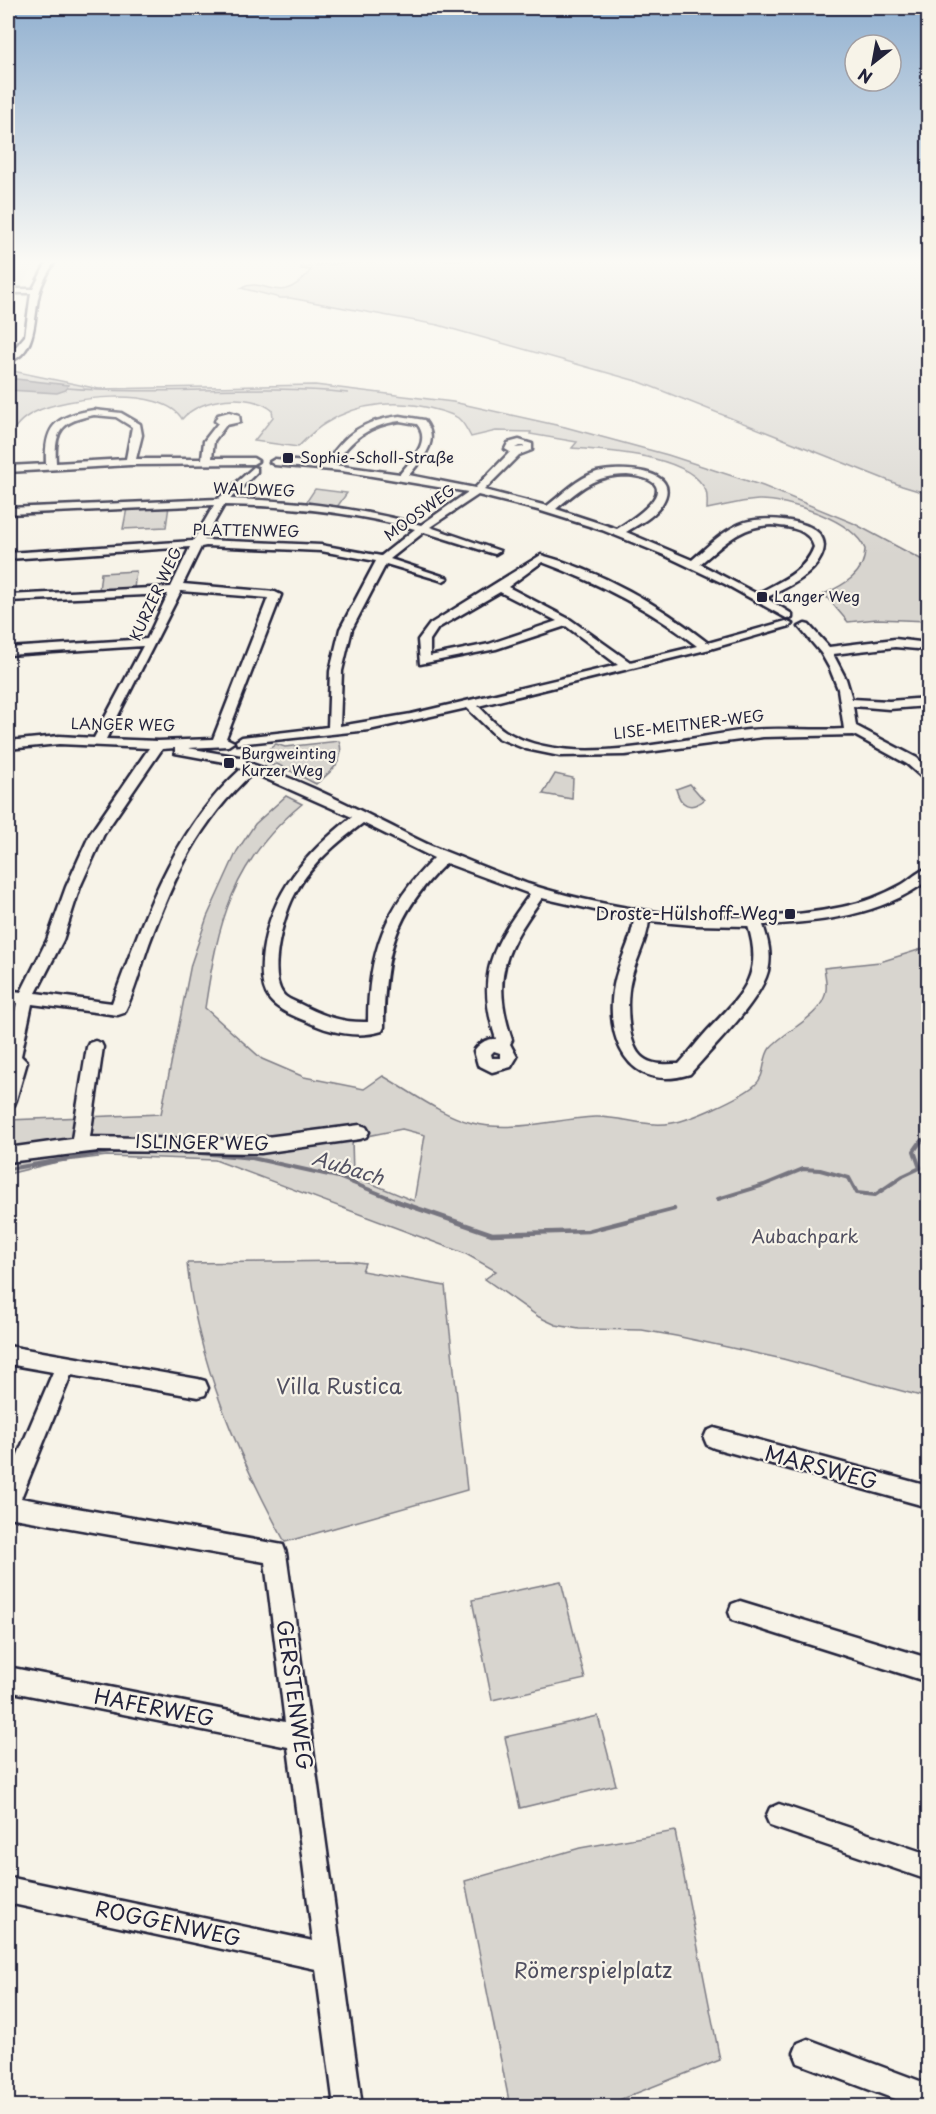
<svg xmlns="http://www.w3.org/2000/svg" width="936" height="2114" font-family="'Playpen Sans',sans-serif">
<rect width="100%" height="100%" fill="#f7f3e8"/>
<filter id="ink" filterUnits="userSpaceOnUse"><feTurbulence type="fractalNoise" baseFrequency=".0167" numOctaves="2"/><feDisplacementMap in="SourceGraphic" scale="12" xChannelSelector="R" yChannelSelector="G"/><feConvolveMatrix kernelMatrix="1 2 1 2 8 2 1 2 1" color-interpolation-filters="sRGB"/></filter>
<g filter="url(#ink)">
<path fill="#e7e3db" d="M38 260 17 293 8 310V261Z"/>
<path fill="#d8d5cf" stroke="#7d7c85" stroke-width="1.5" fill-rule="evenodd" d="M399 260H928V494L902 486 640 382 438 325 290 298H280L241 288C267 275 278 310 311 270L301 269 302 266Z
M8 370 99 389 315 385 453 402 565 427 668 455 763 486 853 523 928 563V621L877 619 848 622 824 594C844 585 865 574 865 549 853 520 788 499 758 500 741 501 723 506 707 509 707 503 708 497 706 491 690 454 606 451 572 448L577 442 530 434 531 432 496 431 471 437C468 431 464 423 458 418 452 414 444 412 437 410 400 399 359 402 326 423 315 429 307 438 298 447L254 441 273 417 272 410C250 392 201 397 182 419 163 385 65 397 35 412 22 418 13 427 8 441Z
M315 489 347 493 337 507 305 504Z
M169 506 166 527 123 529 127 508Z
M136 571 134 589 99 591 101 573Z
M339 741C346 761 331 772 316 784L277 764 271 766 262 759 261 755 276 744 285 747Z
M555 774 573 778 572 799 543 794Z
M690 784 704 800C690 811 680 805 676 789Z
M286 796 302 804C232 862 218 922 205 1008L262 1059 304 1077 364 1089 383 1076C411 1092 441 1115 472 1123 513 1133 554 1119 595 1117 620 1116 647 1128 672 1123 691 1120 740 1098 755 1085 766 1076 762 1058 770 1048 786 1029 823 1017 826 990 827 983 825 975 824 968L880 962 928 947V1398L783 1359 676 1336 642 1330 579 1329 556 1325 539 1317 485 1279 496 1271 466 1254 215 1160 107 1156 57 1162 8 1174V1120L161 1114 191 964 207 917 237 851 255 824ZM402 1129 425 1135 414 1201 353 1176 352 1139Z
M349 1261 365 1263 362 1271 445 1286 467 1490 285 1542C238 1456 197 1362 187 1263Z
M561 1581 585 1679 492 1700 472 1600Z
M598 1716 616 1785 520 1808 505 1737Z
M675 1831 720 2060 604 2106H510L465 1881 580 1848Z"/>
<path fill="#aeabad" stroke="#76747f" stroke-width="1.5" d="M16 379 68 385 66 390 57 393 9 390 11 382Z"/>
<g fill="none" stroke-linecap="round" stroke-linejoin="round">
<path stroke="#76747f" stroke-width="1.5" d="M67 388C161 396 254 383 348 393"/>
<path stroke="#76747f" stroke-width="4" d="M8 1169 110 1152H190L252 1158 338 1177 400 1202
M718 1199 764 1185 803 1169 820 1170 849 1178 857 1193 875 1195 903 1176 920 1168 914 1151 921 1141 928 1138"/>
<path stroke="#76747f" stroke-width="4.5" d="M396 1201 492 1234 588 1231 674 1209"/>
<g stroke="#22223b" stroke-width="5">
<path id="minor" d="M48 260H56C49 270 42 282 39 294 33 318 38 353 8 362V356L25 336 31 293H8V289H33Z
M94 410 121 413 140 424 142 435 136 459H202L204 441 218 423 215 421 218 415 229 412 239 415 240 422 226 425 214 441 212 458H253L258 461 253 464 130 465 8 472V466L46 464C44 425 56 416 94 410ZM94 415 116 417 132 427 126 459 56 463C54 431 61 421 94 415Z
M400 416 424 420C441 441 423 458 409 475L475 488 510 452 505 449 508 443 519 440 532 444V450L519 455 484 490 547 506C563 494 577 478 597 472 616 467 685 467 662 504 654 517 639 524 626 532L692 560C708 546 724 529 745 522 767 515 839 519 821 557 811 578 785 588 766 598L792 614V618L788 619 725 584 664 555 602 530 538 510 478 495 430 527 500 551 495 554 491 553 424 532 390 559 448 578 443 581 386 564 352 629 342 671 340 726 411 714 618 665 566 626 496 649 420 664 418 640 430 624 541 555C601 571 660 605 708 643L786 621 792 624 790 626 710 649 478 706C487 714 494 724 505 731 570 771 677 738 748 730 780 727 812 731 844 729L838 689 830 669 821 653 799 627 805 624 809 625 829 647 895 639 928 643V650L895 647 833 654 846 679 852 699 889 701 928 698V706L889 709 853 706 856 726 917 758 928 769V779L923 778 907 764 854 735 763 737 625 755 560 756 526 749 498 738 467 708 369 730 237 744 236 741 242 737 328 727 330 671 340 629 376 561 321 551 206 546 201 547 183 584 275 592 281 595 226 738 234 742 228 746 188 748 245 758 246 762C292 777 335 798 379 820 400 830 422 843 444 851 472 862 500 874 528 884 625 915 742 928 842 907 863 903 883 895 901 885 910 880 918 871 928 868V880C881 916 821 922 763 925 768 940 772 955 768 971 760 1002 712 1048 690 1074 627 1094 604 1036 614 985 618 962 632 942 634 919L542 898C505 950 491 976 512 1040L510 1044 517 1057 511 1067 492 1072 478 1065 474 1051C478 1044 487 1038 496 1039 475 975 492 946 530 894L446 863C394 914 384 955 384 1027L382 1031C357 1039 328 1032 306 1021 294 1016 278 1010 270 1000 260 987 261 967 263 951 271 892 306 853 352 817L253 773C199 821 174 877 149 944 141 966 135 992 124 1013L118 1015 32 1004 21 1056 27 1062 16 1100 14 1105 8 1106V1042L17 1003 8 1002V990L21 992 47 940 66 887 90 834 149 748 59 744 8 749V741L59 736 94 738 143 646 8 655V648L147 639 168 594 8 601V595L171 587 190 547 8 559V553L193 541 214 505 8 514V508L218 499 254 467 257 468V472L230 499C295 500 358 508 421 525L468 492 342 471 275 465 270 462 275 459 325 464C346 433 362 421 400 416ZM400 421 417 424C432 442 411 460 400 474L334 465C351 439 369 425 400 421ZM519 446H523L524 447 515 448ZM627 475C688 481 641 514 617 529L556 509C580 489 594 475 627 475ZM224 505C289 506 352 512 415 529L381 556 321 545 204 540ZM772 525C788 527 809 528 814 547 804 573 780 581 757 594L700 564C723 545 740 526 772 525ZM542 562C598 583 650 609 697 646L630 662 571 620 508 587ZM181 591 268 598 213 739 158 741 106 739ZM500 592 557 621 489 644 430 656V640L438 628ZM175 748V753L224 762 241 769C172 831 144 918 112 1003L36 993 63 940 80 887 104 834 162 749ZM363 823 434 858C385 906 368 954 368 1022 341 1023 321 1015 298 1003 293 1001 286 998 283 994 267 973 284 912 296 892 311 864 338 842 363 823ZM649 921 694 925 748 926C765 977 739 997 707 1031 697 1042 689 1053 679 1064 668 1064 653 1066 643 1058 626 1045 626 998 631 979 636 959 647 941 649 921ZM494 1051 500 1053V1058H492L491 1054Z
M95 1041 101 1043 103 1047 90 1137 244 1140 360 1125 366 1127 369 1132 366 1137 360 1139 261 1153 98 1151 8 1162V1148L72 1139 87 1047 89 1043Z
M8 1346 198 1379 205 1381 208 1388 205 1395 198 1397 71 1375 21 1498 283 1545 286 1553 362 2106H334L316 1969 8 1903V1877L313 1941 288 1747 8 1691V1667L285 1722 265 1562 8 1517V1478L53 1372 8 1364Z
M714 1428 928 1486V1507L714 1448 707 1445 704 1438 707 1431Z
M740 1601 928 1658V1682L732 1620 729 1612 732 1604Z
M779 1804 928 1854V1880L770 1826 766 1817 770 1808Z
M808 2039 928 2084V2106H913L798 2063 794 2053 798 2043Z"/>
</g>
<use href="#minor" fill="#f7f3e8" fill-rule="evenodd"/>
</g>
</g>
<linearGradient id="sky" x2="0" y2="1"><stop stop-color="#91b0d0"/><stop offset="0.47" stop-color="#fbfaf5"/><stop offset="1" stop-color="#fbfaf5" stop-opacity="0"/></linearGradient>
<rect width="936" height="556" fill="url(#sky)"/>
<g fill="#22223b" stroke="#f7f3e8" stroke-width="2">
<rect x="282" y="452" width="12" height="12" rx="3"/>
<rect x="756" y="591" width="12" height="12" rx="3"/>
<rect x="223" y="757" width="12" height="12" rx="3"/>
<rect x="784" y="908" width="12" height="12" rx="3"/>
</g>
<g text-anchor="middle" stroke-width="4.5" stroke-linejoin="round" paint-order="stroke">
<g font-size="15" fill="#22223b" stroke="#f7f3e8" text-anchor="start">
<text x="300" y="463">Sophie-Scholl-Straße</text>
<text x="774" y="602">Langer Weg</text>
<text x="241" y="759">Burgweinting<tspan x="241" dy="17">Kurzer Weg</tspan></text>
</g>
<g font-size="15" fill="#22223b" stroke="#f7f3e8">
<text transform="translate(254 490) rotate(2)" y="5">WALDWEG</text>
<text transform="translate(420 513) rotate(-36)" y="5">MOOSWEG</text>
<text transform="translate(246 531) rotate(1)" y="5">PLATTENWEG</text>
<text transform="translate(156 594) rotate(-65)" y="5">KURZER WEG</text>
<text transform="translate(123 725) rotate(1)" y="5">LANGER WEG</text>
<text transform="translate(689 725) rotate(-7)" y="5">LISE-MEITNER-WEG</text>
</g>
<g font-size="18" fill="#22223b" stroke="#f7f3e8" text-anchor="end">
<text x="778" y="920">Droste-Hülshoff-Weg</text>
</g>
<g font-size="18" fill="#22223b" stroke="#f7f3e8">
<text transform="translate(202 1143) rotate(1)" y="6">ISLINGER WEG</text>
</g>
<g font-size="18" fill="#504f60" stroke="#f7f3e8">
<text x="805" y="1243">Aubachpark</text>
</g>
<g font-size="20" font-style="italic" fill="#535263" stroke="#f7f3e8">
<text transform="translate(348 1168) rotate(17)" y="7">Aubach</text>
</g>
<g font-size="21" fill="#504f60" stroke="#f7f3e8">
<text x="339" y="1394">Villa Rustica</text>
<text x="593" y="1978">Römerspielplatz</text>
</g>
<g font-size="21" fill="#22223b" stroke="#f7f3e8">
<text transform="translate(821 1468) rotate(15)" y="7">MARSWEG</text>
<text transform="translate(294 1695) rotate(82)" y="7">GERSTENWEG</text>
<text transform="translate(154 1708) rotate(11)" y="7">HAFERWEG</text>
<text transform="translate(168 1924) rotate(12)" y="7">ROGGENWEG</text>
</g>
</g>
<rect width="936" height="2114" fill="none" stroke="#f7f3e8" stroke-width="30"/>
<rect x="15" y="15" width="906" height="2084" fill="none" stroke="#22223b" stroke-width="2" filter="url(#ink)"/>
<g transform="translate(873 63) rotate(211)"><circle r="28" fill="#f7f3e8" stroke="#a29fa3" stroke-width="1.5"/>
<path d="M0-4.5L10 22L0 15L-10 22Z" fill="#22223b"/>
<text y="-9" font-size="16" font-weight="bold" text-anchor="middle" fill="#22223b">N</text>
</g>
</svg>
